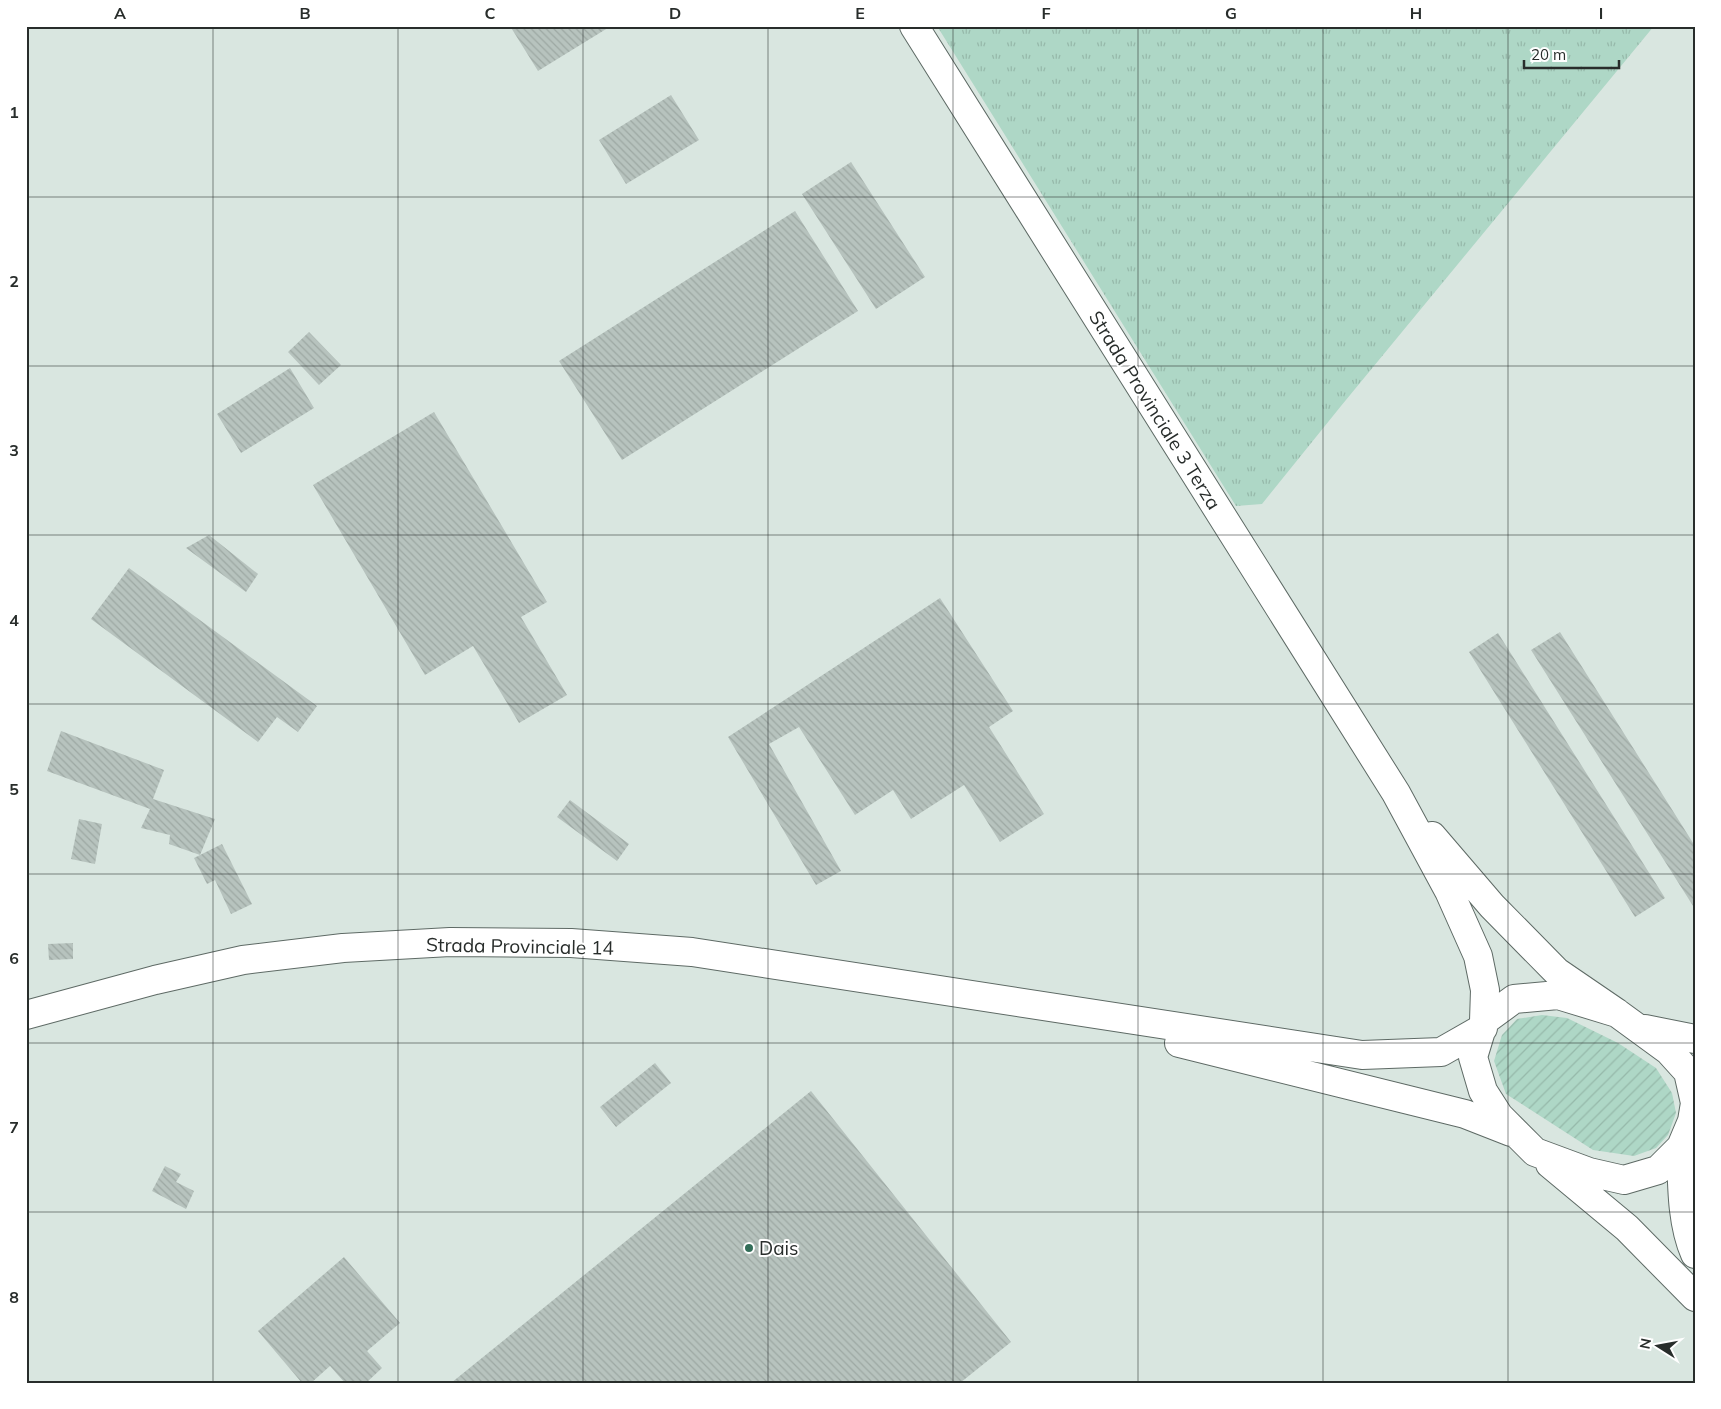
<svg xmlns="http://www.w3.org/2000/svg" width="1721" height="1409" font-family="Mulish,sans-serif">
<defs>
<pattern id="grass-tufts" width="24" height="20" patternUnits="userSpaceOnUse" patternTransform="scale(1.25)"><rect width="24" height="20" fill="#aed7c6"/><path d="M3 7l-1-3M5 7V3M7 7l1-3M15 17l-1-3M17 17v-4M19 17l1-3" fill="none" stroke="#96b9aa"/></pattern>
<pattern id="garden-furrows" width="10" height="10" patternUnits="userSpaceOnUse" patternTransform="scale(1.25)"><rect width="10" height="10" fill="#aed7c6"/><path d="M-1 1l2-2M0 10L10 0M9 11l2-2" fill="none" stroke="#96b9aa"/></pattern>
<pattern id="building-back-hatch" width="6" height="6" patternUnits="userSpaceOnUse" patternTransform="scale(1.25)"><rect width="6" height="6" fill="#b7c3be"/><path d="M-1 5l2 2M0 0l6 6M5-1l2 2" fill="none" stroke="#9da8a3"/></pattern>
</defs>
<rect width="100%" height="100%" fill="#d9e6e0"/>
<path fill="url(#grass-tufts)" d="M937 26H1654L1341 406 1262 504 1236 506Z"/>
<path fill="url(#garden-furrows)" d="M1542 1015 1567 1018 1618 1043 1656 1068 1672 1093 1676 1113 1668 1135 1656 1148 1634 1156 1593 1150 1506 1094 1494 1061 1502 1035 1517 1019Z"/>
<path fill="url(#building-back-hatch)" d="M510 26H611L538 71Z
M671 95 699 140 626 184 599 140Z
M851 162 925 277 876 309 802 194Z
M795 211 858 311 622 460 559 361Z
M309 332 341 365 319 385 288 352Z
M290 368 314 408 241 453 217 414Z
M434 412 547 602 521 617 567 695 519 723 473 646 425 675 313 485Z
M209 535 258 574 246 592 186 548Z
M129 568 317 706 298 732 277 717 258 742 91 619Z
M940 598 1013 711 989 727 1044 814 1000 842 964 785 911 819 893 790 855 815 799 727 769 744 841 871 816 885 728 737Z
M1560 632 1695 846V909L1531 650Z
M1498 633 1665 898 1635 917 1469 652Z
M61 731 164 770 153 799 215 819 200 855 169 844 170 835 141 828 150 809 47 771Z
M570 800 629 844 617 861 557 817Z
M79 819 102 824 95 864 71 859Z
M222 844 252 904 231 914 215 880 207 884 194 858Z
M73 943V959L49 960 48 944Z
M655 1063 671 1083 616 1127 600 1107Z
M811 1091 1011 1342 960 1383H451Z
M165 1166 181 1174 176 1182 194 1191 186 1209 152 1191Z
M344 1257 400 1323 367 1351 382 1368 366 1383H345L330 1366 311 1383H302L258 1331Z"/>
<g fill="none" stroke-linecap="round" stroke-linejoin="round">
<g stroke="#5e6a65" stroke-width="30">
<path id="secondary" d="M914 26 1396 793 1449 891 1478 956 1485 990 1484 1021
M1432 836 1492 906 1557 972 1617 1013 1669 1051 1688 1072 1695 1103 1692 1121 1681 1147 1658 1170 1624 1180 1589 1172 1535 1152 1499 1116 1483 1091 1473 1057 1484 1021 1514 999 1558 995 1617 1013
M26 1015 155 980 243 960 343 948 450 942 571 943 692 952 1362 1055 1441 1052 1483 1028
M1645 1029 1695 1039
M1179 1043 1465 1114 1511 1132
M1681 1147C1682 1182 1681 1222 1695 1254
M1550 1164 1627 1228 1695 1297"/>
</g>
<use href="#secondary" stroke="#fff" stroke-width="28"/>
</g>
<path fill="none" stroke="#282d2b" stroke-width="1" stroke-opacity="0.55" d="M213 26V1383M398 26V1383M583 26V1383M768 26V1383M953 26V1383M1138 26V1383M1323 26V1383M1508 26V1383M26 197H1695M26 366H1695M26 535H1695M26 704H1695M26 874H1695M26 1043H1695M26 1212H1695"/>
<circle fill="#336e59" stroke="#fff" stroke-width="2" cx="749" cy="1248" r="5"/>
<g text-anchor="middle" stroke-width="4" stroke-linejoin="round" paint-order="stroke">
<g font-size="19" fill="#282d2b" stroke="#fff">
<text transform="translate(1155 410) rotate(58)" y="7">Strada Provinciale 3 Terza</text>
<text transform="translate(520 946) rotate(1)" y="7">Strada Provinciale 14</text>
</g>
<g font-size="19" fill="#282d2b" stroke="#fff" text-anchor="start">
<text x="759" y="1255">Dais</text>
</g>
</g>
<rect width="1721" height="1409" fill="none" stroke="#ffffff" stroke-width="55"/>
<g transform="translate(1658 1346) rotate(281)" stroke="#ffffff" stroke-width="4" paint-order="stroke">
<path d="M0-4L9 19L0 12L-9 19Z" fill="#282d2b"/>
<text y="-8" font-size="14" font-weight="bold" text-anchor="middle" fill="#282d2b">N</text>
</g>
<path d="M1524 60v8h95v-8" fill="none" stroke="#282d2b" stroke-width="2.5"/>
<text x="1531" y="60" font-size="15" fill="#282d2b" stroke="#ffffff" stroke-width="4" paint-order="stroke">20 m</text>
<rect x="28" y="28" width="1666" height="1354" fill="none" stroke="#282d2b" stroke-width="2"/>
<g font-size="16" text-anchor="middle" font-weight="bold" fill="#282d2b">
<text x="120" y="19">A</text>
<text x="305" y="19">B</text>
<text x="490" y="19">C</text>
<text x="675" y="19">D</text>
<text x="860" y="19">E</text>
<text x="1046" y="19">F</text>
<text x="1231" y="19">G</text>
<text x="1416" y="19">H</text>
<text x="1601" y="19">I</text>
<text x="14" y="118">1</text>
<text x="14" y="287">2</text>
<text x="14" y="456">3</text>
<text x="14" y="626">4</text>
<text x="14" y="795">5</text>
<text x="14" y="964">6</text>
<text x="14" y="1133">7</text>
<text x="14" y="1303">8</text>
</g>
</svg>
